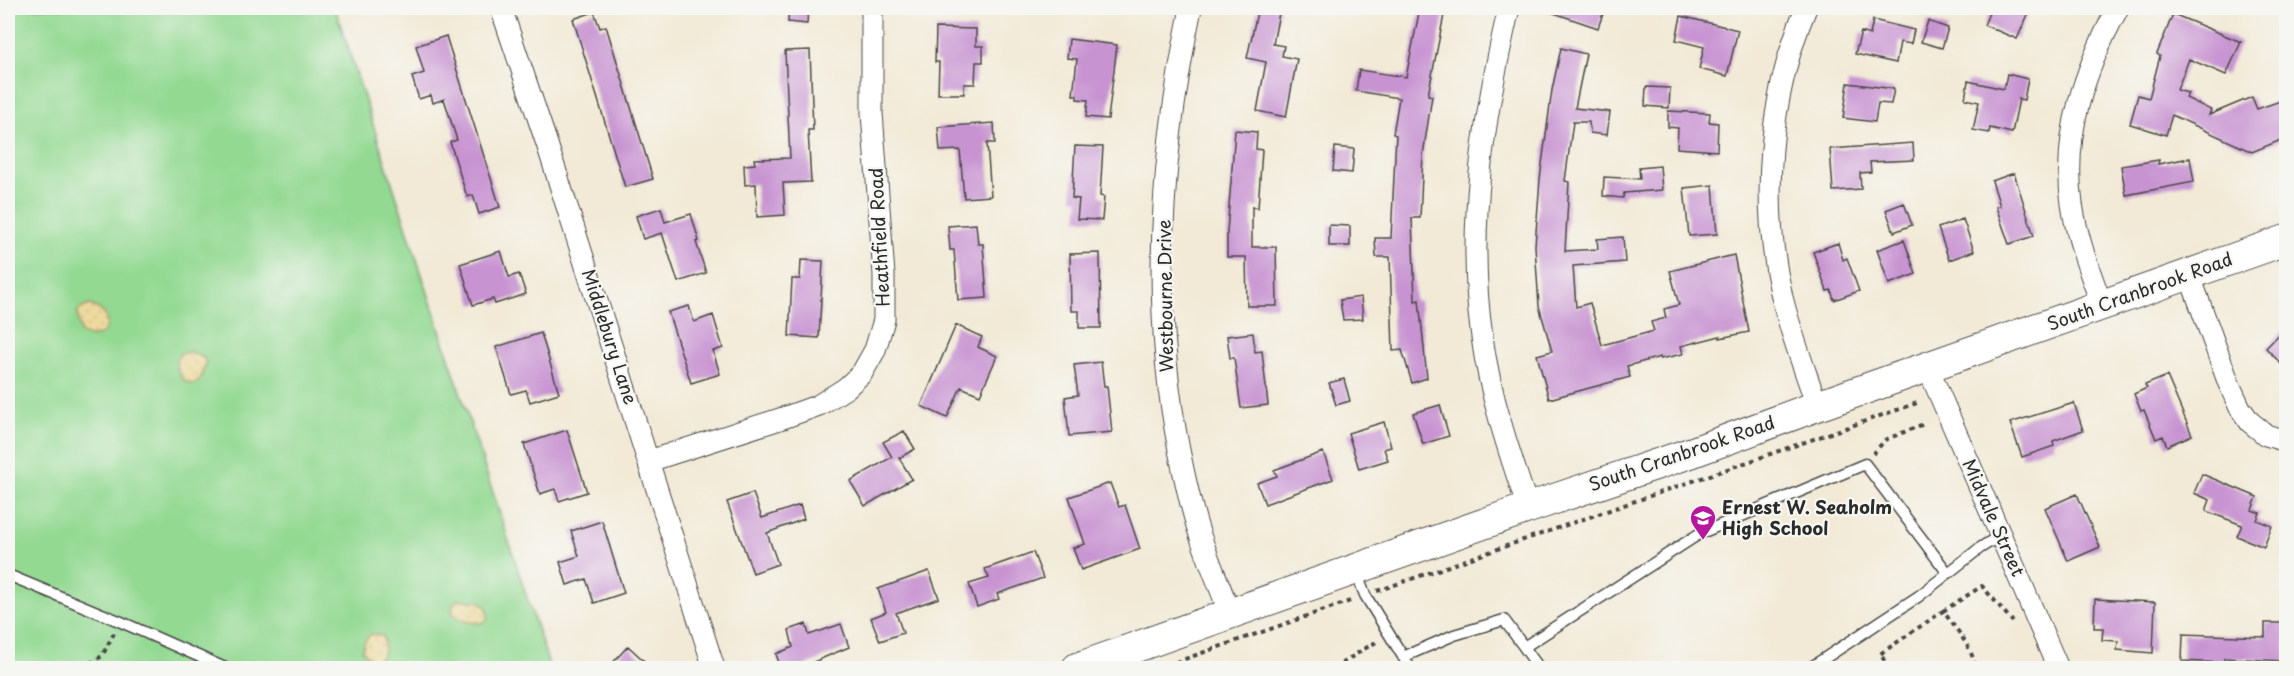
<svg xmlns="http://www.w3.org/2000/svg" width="2294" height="676" font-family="'Playpen Sans',sans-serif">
<defs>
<pattern id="sand-dots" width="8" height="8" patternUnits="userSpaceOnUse" patternTransform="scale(1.5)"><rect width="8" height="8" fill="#eeda9e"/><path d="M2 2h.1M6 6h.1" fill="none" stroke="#cb8" stroke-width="1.8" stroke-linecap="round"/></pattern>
</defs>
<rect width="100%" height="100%" fill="#f6f6f2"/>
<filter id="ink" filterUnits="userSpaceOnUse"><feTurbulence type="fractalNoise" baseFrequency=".0167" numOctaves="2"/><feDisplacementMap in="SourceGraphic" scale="12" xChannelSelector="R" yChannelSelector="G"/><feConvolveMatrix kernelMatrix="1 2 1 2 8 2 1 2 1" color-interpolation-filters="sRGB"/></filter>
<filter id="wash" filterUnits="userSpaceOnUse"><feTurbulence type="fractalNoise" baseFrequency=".008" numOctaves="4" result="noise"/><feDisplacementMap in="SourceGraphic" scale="24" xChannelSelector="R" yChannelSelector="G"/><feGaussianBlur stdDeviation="1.35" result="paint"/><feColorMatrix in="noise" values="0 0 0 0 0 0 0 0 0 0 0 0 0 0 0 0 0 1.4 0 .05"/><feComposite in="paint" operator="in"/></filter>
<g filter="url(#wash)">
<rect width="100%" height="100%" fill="#f2ead7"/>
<path fill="#93d992" stroke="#5f825e" stroke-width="1.5" d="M8 8H335L550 668H8Z"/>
<path fill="url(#sand-dots)" stroke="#8c8264" stroke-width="1.5" d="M89 305C119 312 108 347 81 333L78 321V310Z
M190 352 200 355 206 361 202 376 197 383C182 387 178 372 176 360L181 353Z
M458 599 481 602 487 608 488 616 485 622C470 626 439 616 458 599Z
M371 634 383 636C386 647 385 659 372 662L362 650 365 641Z"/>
<g id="blocks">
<path fill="#c793d1" d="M789 8H808L807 24 788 22Z
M1258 8H1280L1273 44 1284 46 1282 56 1297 59 1286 117 1257 111 1266 62 1247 58Z
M1420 8 1445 10 1428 95 1432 96 1423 155 1420 218H1412L1415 301 1419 300 1427 378 1412 383 1402 350 1393 351 1390 257H1376L1375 238H1391L1396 135 1393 134 1399 98 1356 91 1359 70 1406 77Z
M1545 8H1605L1598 28 1545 10Z
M1991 8H2031L2017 39 1984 25Z
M594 12 600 28 606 26 653 179 625 187 573 19Z
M2173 14 2241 42 2226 75 2189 59 2177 90 2188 93 2186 98 2211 110 2209 115 2252 97 2257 109 2286 99V138L2252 152 2172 115 2166 135 2130 124 2138 95 2149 98 2160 56 2157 54Z
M1681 16 1738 30 1727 76 1699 69 1704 47 1676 40Z
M1873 20 1914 30 1911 44 1900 42 1896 63 1855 54 1861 32 1870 35Z
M1928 21 1948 28 1942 48 1921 42Z
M936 28 976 29V46H983V62H976L975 84H964V94H938L939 62H935Z
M446 36 500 207 479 214 473 195 467 197 450 142 457 140 444 99 433 103 431 95 419 99 412 77 424 73 416 46Z
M1069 39 1117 45 1108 119 1086 117 1088 100 1077 99V95H1073L1077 59 1067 58Z
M1561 48 1586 54 1575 108 1610 112 1607 135 1590 133 1589 122H1573L1565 181 1569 182 1565 251 1598 249 1597 239 1623 237 1625 262 1573 266 1576 307 1590 303 1602 345 1654 331 1651 322 1666 318 1664 309 1679 305 1670 271 1734 255 1749 332 1720 338V336L1681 346 1683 354 1660 359V357L1627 366 1630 377 1549 399 1537 355 1552 351 1539 306 1535 246 1540 179 1552 90Z
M810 50 813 130H808L811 182 783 183 785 215 757 217 756 184 745 185 744 165 755 164 754 159 790 158 785 51Z
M2007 74 2028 79 2024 100 2019 99 2012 133 1990 128 1989 133 1973 130 1979 102 1965 99 1968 81 2004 89Z
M1848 83 1894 89 1891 104 1878 103 1875 122 1843 118Z
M1646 87 1670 88 1669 108 1645 106Z
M1668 111 1710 113 1709 122 1718 123 1717 151 1677 148 1678 128 1668 127Z
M994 123 995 143H987L991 196 964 198 960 150 940 151 938 127Z
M1235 130 1257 132 1256 149 1262 150 1258 208 1252 207V247H1276L1277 306H1247L1246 257H1227V232Z
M1913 143 1914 160 1870 162 1871 172 1860 173 1861 189 1833 191 1830 149Z
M1075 146 1103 147 1100 196 1104 197 1102 220 1077 219 1079 199 1072 198Z
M1335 147 1354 149 1352 173 1333 171Z
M2190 158 2194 182 2126 195 2121 166 2159 160 2158 164Z
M1660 166 1662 190 1624 193 1623 198 1603 196 1604 177 1640 179 1639 168Z
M2014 173 2034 236 2009 244 1996 207 2000 206 1992 181Z
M1713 185 1717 234 1689 236 1684 188Z
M1904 203 1912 225 1894 232 1886 210Z
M661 208 665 222 691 214 699 241 696 242 706 273 678 282 662 233 643 239 636 216Z
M1963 219 1974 251 1949 260 1938 228Z
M976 224 978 244H983L987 298 958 300 954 250H950L948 226Z
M1329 225 1350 226V246H1329Z
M1904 240 1916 274 1889 284 1877 250Z
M1838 243 1843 260 1847 258 1859 291 1834 300 1831 290 1827 291 1813 252Z
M501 251 509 277 519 274 526 294 495 304 493 299 473 305 460 264Z
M1100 253 1101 328H1079V311H1071L1070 254Z
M801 260 823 261 819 338 789 336 792 279H800Z
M1361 297 1363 319 1343 320 1340 300Z
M689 306 694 322 713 315 723 348 713 351 720 374 691 383 668 312Z
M956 325 982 337 978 347 997 356 980 395 961 387 947 418 921 406Z
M2286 327V369L2266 348Z
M541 333 559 393 530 402 526 390 511 394 496 347Z
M1253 333 1255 352 1262 351 1268 405 1241 408 1234 358H1230L1227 336Z
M1101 362 1104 386H1107L1112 432 1069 436 1065 397 1078 395 1074 365Z
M2167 376 2192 435 2167 446 2163 436 2156 439 2144 410 2141 411 2134 394 2147 388 2145 385Z
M1344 379 1350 401 1336 405 1329 383Z
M2074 403 2083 430 2053 441 2054 446 2022 457 2010 423Z
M1440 405 1449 436 1423 444 1413 413Z
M1384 422 1391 447 1384 449 1388 460 1359 469 1348 433Z
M567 430 587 492 559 501 555 489 540 494 524 444Z
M904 431 915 449 899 458 912 479 865 506 850 481 892 457 883 442Z
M1323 452 1333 479 1265 504 1257 483 1277 476 1274 470Z
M2202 474 2257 497 2252 510 2260 513 2257 520 2272 526 2264 547 2237 536 2242 525 2206 511 2210 500 2194 493Z
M1110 483 1119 507 1125 505 1140 549 1081 570 1073 548 1085 544 1069 497Z
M753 493 762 518 800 505 804 519 767 533 778 564 753 573 727 502Z
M2077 494 2100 547 2068 561 2045 508Z
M602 521 624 593 594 603 586 579 567 585 560 562 579 556 571 531Z
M1033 552 1043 578 997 594 999 599 977 607 969 584 989 578 985 569Z
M929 571 939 598 896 613 903 633 880 641 871 618 886 612 878 589Z
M2095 599 2155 602 2153 653 2117 650 2118 641 2102 640 2103 628H2094Z
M2265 623H2286V661L2224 658V663L2182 661 2183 634 2265 637Z
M806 624 809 635 841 624 849 647 797 669H781L776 654 793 647 789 630Z
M628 646 653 669H607Z"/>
</g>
</g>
<g filter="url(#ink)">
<use href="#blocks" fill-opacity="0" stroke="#494845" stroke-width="1.5"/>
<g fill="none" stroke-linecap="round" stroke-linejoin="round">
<g stroke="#494845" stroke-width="13">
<path id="lane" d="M1356 572 1365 595 1410 668
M8 575 119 621 225 668
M1524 647 1539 668
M1403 657 1454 635 1504 620 1524 647 1699 534 1865 464 1947 572
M1810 668 1919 596 1980 548 2001 535"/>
</g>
<g stroke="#494845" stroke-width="23">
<path id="street" d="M501 8 547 144 714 668
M1191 8C1161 152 1150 304 1179 450 1185 479 1191 510 1201 538 1210 564 1221 589 1230 614
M1509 8C1484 115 1466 227 1482 337 1490 396 1509 452 1528 508
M1806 8C1769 96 1760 203 1782 297 1791 334 1805 370 1817 406
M2189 274 2229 384 2240 408 2250 422 2266 435 2286 441
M2102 305C2090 273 2077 239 2072 204 2062 134 2085 69 2118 8
M1928 368 2058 668
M649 461 786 417 819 405 846 388 862 373 875 350 884 320V275L872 113V8"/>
</g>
<g stroke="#494845" stroke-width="32">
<path id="secondary" d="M1077 668 1528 508 1693 452 1817 406 2286 240"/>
</g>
<path stroke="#494845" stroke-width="4" stroke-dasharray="4.5 4.5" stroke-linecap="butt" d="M1873 454 1885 440 1926 423
M1377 591 1917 403
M1943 611 1982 586 2013 622
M8 664 22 668
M82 668 102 656 114 633
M1159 668 1353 600
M1334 668 1374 643 1377 648
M1890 668 1880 654 1943 611C1957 630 1971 646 1976 668"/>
<use href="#lane" stroke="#fff" stroke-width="10"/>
<use href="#street" stroke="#fff" stroke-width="21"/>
<use href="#secondary" stroke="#fff" stroke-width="30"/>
</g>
</g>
<defs>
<g id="school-pin" transform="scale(1.35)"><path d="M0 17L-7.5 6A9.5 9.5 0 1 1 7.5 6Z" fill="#b5179e" stroke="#f6f6f2"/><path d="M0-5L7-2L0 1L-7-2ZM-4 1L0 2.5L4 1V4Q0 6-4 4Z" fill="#fff"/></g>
</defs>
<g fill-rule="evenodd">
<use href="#school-pin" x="1703" y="518"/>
</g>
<g text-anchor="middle" stroke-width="4.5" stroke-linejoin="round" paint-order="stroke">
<g font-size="18" fill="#2b2b2b" stroke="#f6f6f2">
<text transform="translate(880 237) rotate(-93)" y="6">Heathfield Road</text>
<text transform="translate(2140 292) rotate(-20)" y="6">South Cranbrook Road</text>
<text transform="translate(1166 296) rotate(-91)" y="6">Westbourne Drive</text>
<text transform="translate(609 337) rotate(72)" y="6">Middlebury Lane</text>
<text transform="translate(1682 454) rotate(-19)" y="6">South Cranbrook Road</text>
<text transform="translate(1993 518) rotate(66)" y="6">Midvale Street</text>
</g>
<g font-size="18" font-weight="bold" fill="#2b2b2b" stroke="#f6f6f2" text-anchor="start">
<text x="1722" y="514">Ernest W. Seaholm<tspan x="1722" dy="21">High School</tspan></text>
</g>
</g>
<rect width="2294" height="676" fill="none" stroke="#f6f6f2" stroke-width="30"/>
</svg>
